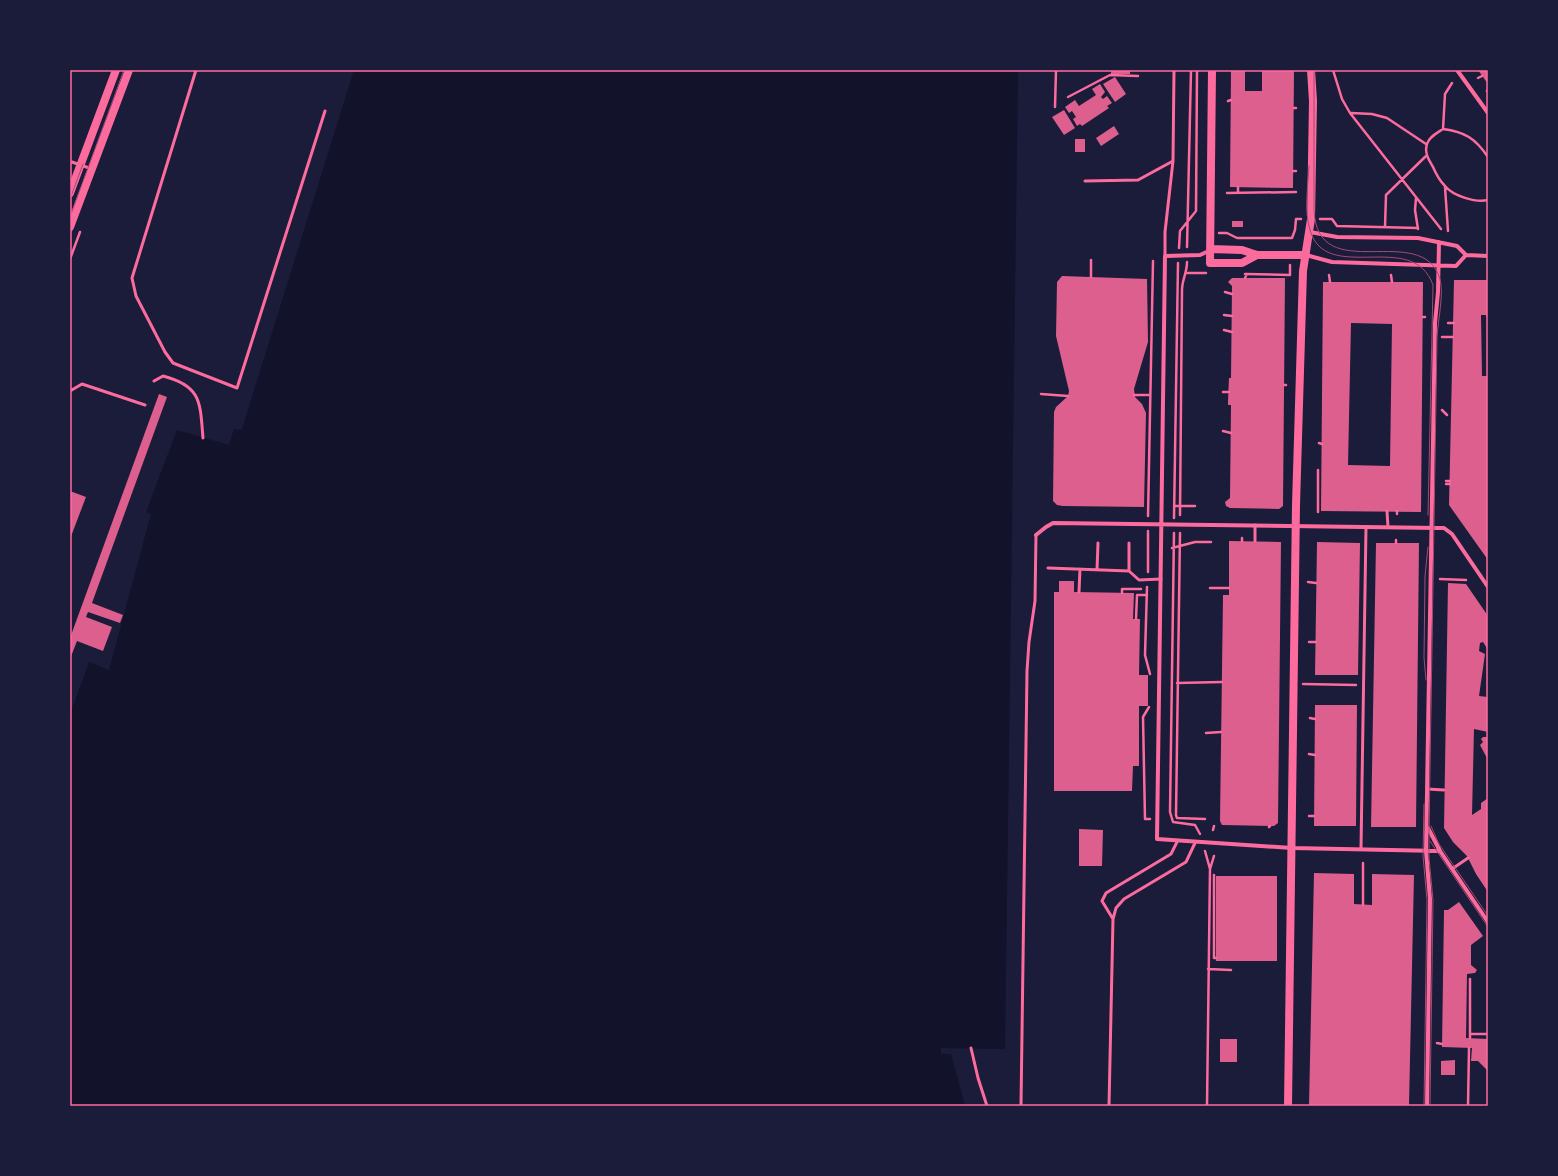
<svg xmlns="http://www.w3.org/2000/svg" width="1558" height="1176" font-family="Quicksand,sans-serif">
<rect width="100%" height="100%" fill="#1b1b3a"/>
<path fill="#12122b" d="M354 70H1018L1005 1049 941 1048V1054H951L965 1106H70V715L89 662 109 670 151 514 146 512 177 430 229 445 234 429 240 430 242 429Z"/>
<path fill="#dd5f8e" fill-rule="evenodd" d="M1111 70H1130V74H1111Z
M1231 70H1245V91H1262V70H1294L1293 188 1230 187Z
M1478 70H1488V84Z
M1115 77 1126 94 1115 102 1103 84Z
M1100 84 1105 92 1101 97 1103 99 1107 96 1112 103 1107 106 1109 108 1082 126 1080 124 1077 126 1073 119 1076 117 1072 111 1069 113 1065 107 1075 100 1079 106 1096 95 1092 89Z
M1064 110 1075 128 1064 135 1052 117Z
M1114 126 1119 134 1101 146 1096 138Z
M1075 139H1085V152H1075Z
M1232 221H1243V227H1232Z
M1062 276 1147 279 1148 342 1134 389 1135 397 1142 404 1146 413 1144 507 1063 506 1057 505 1053 501 1054 412 1056 407 1068 396 1069 391 1056 336 1057 282Z
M1232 278H1285L1283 506 1279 509 1230 508 1226 506 1225 502 1230 498 1231 405H1228V401L1229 378H1231L1232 286 1228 282Z
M1454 280H1488V321L1486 315H1481L1482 376H1488V560L1449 505Z
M1323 282H1423L1421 512 1321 511ZM1351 323 1392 324 1390 466 1348 465Z
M159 394 167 397 92 603 123 615 120 623 88 612 86 617 112 627 103 651 77 641 70 659V638Z
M70 491 86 497 70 539Z
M1229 541 1281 542 1278 823 1274 826 1222 825 1220 821 1223 595H1229Z
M1317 542 1360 543 1358 675H1315Z
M1376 543H1419L1416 827H1371Z
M1059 581H1074V592L1134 593 1133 619H1140L1139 675H1148V706H1139V766H1133L1132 791H1054V592H1059Z
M1448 583 1466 584 1488 616V650L1483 642 1480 643 1479 651 1485 654 1479 696 1488 697V732L1474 729 1472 815 1481 809V803L1488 798V892L1476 874 1467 856 1453 842 1444 828Z
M1315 705H1357L1356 826H1314Z
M1483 737H1488V760L1480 745 1483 742 1481 739Z
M1079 829 1103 830 1102 866H1079Z
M1314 873 1354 874V904L1372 905V874L1414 875 1409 1106H1309Z
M1216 876H1277V961H1216Z
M1459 902 1483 936 1471 945V965L1477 970 1475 973 1467 974 1466 1038 1488 1039V1071L1478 1061H1471L1472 1048 1442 1047 1444 910H1448Z
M1220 1039H1237V1062H1220Z
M1455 1060V1075H1441V1061Z"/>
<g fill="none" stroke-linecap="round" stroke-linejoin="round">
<path stroke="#ff6b9d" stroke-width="2.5" d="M1333 70 1342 99 1350 113 1441 229
M1478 78 1482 76
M1487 91 1488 90
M1068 97 1110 75 1138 76
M1228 101 1231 100
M1055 107 1056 70
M1294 108H1296
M1351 113 1372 114 1387 118 1426 144
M1443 129 1445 94 1452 83
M1488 157C1475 138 1465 132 1443 129 1437 133 1429 137 1427 144 1424 153 1429 160 1433 167 1436 174 1440 181 1445 186 1453 196 1476 203 1488 200
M1293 171H1296
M1238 187V193
M1445 187 1448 231
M1227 193 1296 192
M1416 198 1415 210 1418 229
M1320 219H1332L1337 226 1418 228
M1385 227 1386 195 1426 156
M1219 233H1227L1237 238H1292L1295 230 1296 219H1301
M1187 247 1191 70
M1179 248 1180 231 1196 211 1197 70
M70 259 80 232
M1187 273H1206
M1245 274 1290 275V265
M1329 275 1330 282
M1391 275 1392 282
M1091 277V260
M1245 278 1247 274
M1225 292 1232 294
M1224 315 1232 316
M1423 317H1425
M1448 323H1454
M1224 330 1232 332
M1442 337H1453
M1284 385H1286
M1223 392H1229
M1041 394 1068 396
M1134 395H1150
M1442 410 1447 415
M1223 431 1231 433
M1319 443 1322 444
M1446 481H1450
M1446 484H1450
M1174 506H1195
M1397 511V514
M1318 512V470
M1180 515 1182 290C1182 280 1187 273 1187 262
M1148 516 1153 261
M1174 518 1178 263
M1174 533 1170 812 1173 822 1195 825 1200 834
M1180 533 1176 815 1177 818 1205 819
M1242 538V541
M1396 540V543
M1172 548 1195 542H1211
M1148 572V531
M1440 579 1466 580
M1308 582 1316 583
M1147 587 1145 655 1150 674
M1210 588H1229
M1122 593V589H1141
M1136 619 1137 595H1147
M1309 642H1316
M1177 683 1222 682
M1303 684 1356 685
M1149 707 1143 717 1145 819H1150
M1310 718 1315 719
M1206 733 1221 732
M1309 754 1315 755
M1309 816H1314
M1269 827 1270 826
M1213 830 1214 826
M1205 851 1210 869
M1214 875V958H1216
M1363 905V863
M1208 969 1231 970
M1470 979V1034H1488
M1470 1038V1034
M1437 1043 1442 1044
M1207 1106 1210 869 1214 856
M1468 1106 1469 1048"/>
<path stroke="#ff6b9d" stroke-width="3" d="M196 70 132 278 136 296 165 352 173 363 237 388 325 111
M70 163 72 162 92 169
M1085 181 1138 180 1173 161
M1165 256V232L1173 161 1174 70
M154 381 163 376C202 386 200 403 203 438
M70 391 82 384 145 405
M1387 511 1388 527
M1255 525V541
M1048 568 1129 571V543
M1097 570 1098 543
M1129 571 1139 580 1161 579
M1079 592 1080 569
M1427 789 1444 790
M1361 849 1366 527
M1452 869 1468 858
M1113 919 1102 901 1106 893 1171 854 1177 842
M971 1048 978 1078 987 1106
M1021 1106 1027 671 1029 642 1035 601 1036 535
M1109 1106 1113 919 1116 908 1124 899 1186 862 1195 843"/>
<path stroke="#ff6b9d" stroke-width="4" d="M1457 70 1488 113
M1310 232 1337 237 1418 238 1457 246 1466 255 1488 256
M1211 250 1200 255 1165 256 1157 839 1292 848 1440 851
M1306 255 1332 262 1456 266 1466 255
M1036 535 1046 527 1053 523 1439 528H1444L1452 534 1488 587
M1428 828 1440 851 1488 922
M1427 1106 1430 899 1426 851 1435 323 1438 292 1439 242"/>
<path stroke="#ff6b9d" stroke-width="8" d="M1212 70 1210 263H1242L1257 255
M70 193 116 70
M70 227 129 70
M1211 249 1242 250 1257 255H1306
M1288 1106 1296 505 1303 271 1311 219 1313 101 1311 70"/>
<path stroke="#a44b75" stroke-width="1" d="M1314 70V210C1317 289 1422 219 1440 279 1444 294 1438 320 1437 337L1429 832V858L1433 900 1430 1106
M1309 166C1308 186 1304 211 1310 230 1326 286 1413 228 1433 285L1428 515
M70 199 83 164
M70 217 124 70
M1426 680 1424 658 1425 576 1428 547
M1424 804 1423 856 1427 900 1424 1106
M1431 826 1439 844 1488 916
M1430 841 1488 927"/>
</g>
<rect width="1558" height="1176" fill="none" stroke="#1b1b3a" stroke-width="142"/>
<rect x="71" y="71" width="1416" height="1034" fill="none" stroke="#ff6b9d" stroke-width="1.5"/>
</svg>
